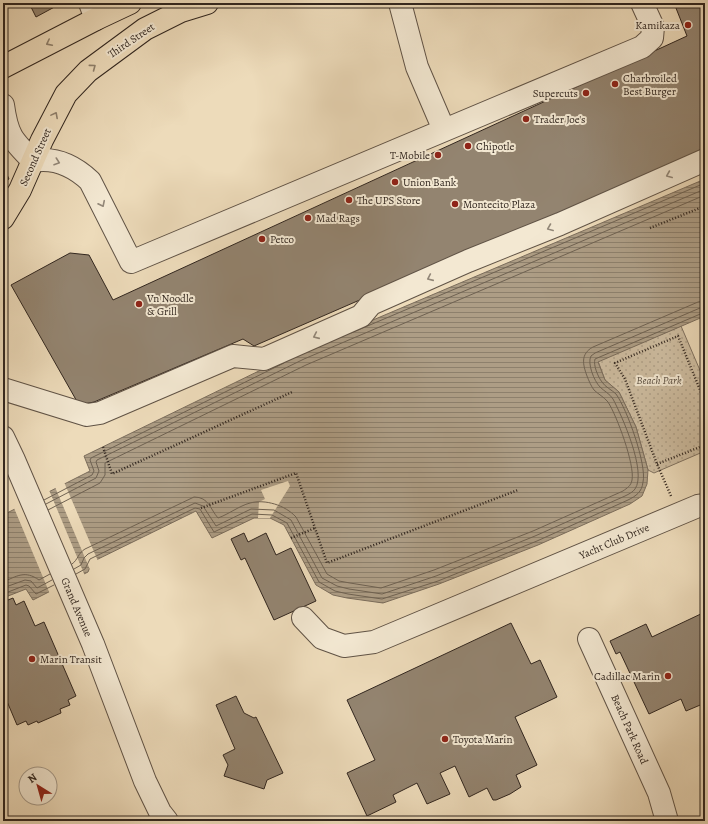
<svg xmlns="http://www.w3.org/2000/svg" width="708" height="824" font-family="Alegreya,serif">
<defs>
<pattern id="park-dots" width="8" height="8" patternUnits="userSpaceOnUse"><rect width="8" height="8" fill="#cdbca0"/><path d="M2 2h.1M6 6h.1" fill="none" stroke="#b0a189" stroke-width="1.8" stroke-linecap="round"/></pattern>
<pattern id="water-rules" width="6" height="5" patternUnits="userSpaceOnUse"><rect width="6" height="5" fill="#ad9d85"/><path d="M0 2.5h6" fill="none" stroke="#8d806c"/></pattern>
</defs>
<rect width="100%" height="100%" fill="#eddbba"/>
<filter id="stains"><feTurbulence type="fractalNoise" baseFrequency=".005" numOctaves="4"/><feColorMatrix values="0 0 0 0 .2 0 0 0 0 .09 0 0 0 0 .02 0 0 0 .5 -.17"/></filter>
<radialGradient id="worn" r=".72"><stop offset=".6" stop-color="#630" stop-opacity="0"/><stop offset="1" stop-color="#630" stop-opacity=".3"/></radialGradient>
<path fill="url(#park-dots)" stroke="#7f7160" d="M681 326 705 382V451L654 473 648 470 636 427 619 392 605 380 598 361Z"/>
<path fill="url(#water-rules)" stroke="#7b6d5c" d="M705 179V316L598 362 605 380 619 392 636 427 648 470 647 484 642 496 630 504 538 545 439 584 383 603 347 598 333 595 316 585 284 525 270 518H254L212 538 196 511 92 562 88 572 33 600 26 589 3 598V515L90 471 84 456 300 351Z"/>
<path fill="#eddbba" d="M288 481 290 486 270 518H258L259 502 265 499 261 490Z
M64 482 98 561 93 564 91 572 55 487Z
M49 490 85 576 50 594 14 508Z"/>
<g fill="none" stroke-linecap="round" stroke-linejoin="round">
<path stroke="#6f6252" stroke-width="1" d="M351 333 705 183
M44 500 92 475 94 471 90 460 91 458 284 363
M46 504 96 478 99 471 96 462 97 460 304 359 705 189
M48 510 100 483 105 475V463L306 365 705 195
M72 564C78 560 78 553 85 549L194 497C209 497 210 509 218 518 229 514 239 506 250 503 265 499 285 505 296 517L327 574 339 581 350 583 381 588 434 570 533 531 623 491C627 488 631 486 632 480 635 465 617 416 608 402 604 397 598 394 594 390 591 386 589 381 587 376 583 365 580 354 593 347L698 302 705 301
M74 569 81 565 84 558 88 554 195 503 203 506 216 526 251 509 274 510 291 520 322 578 337 586 349 589 382 594 436 576 535 536 625 496C629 494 633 492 635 489 647 472 622 416 613 399 610 394 604 391 600 387 594 381 587 363 591 356L595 353 700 308 705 307
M76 574 85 569 90 559 195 508 200 509 214 532 252 514 272 515 287 523 319 582 335 591 348 594 382 599 438 581 537 541 628 500C636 496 642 492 643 482 647 465 627 409 616 394 612 390 605 387 602 382 598 377 593 365 595 359L705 312
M3 582C17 576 25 570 39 580L50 574
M3 588 25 580 31 581 37 588 52 580
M3 594 26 585 29 586 36 594 54 585"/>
</g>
<path fill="#938470" stroke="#31261f" d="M29 3H59L60 4 36 17Z
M674 3H705V155L362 299 254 346 243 339 94 402 79 405 11 285 70 253 89 255 113 300 687 36Z
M3 166 9 179 3 182Z
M244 533 248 542 266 533 276 555 291 548 316 601 274 620 245 558 241 560 231 539Z
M13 598 16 605 24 601 35 626 44 622 76 696 68 700 70 705 60 709 61 713 38 723 37 721 28 725 26 721 17 725 3 692V602Z
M705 612V703L686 711 681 699 649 714 620 652 616 654 610 641 646 624 652 637Z
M511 623 531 664 540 660 557 697 515 717 537 765 516 775 521 787 510 794 496 800H493L487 788 469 797 455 766 440 773 450 794 427 804 417 783 393 795 396 802 367 816 347 773 375 760 347 700Z
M236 696 244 713 254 718 256 717 283 773 267 780 264 789 224 776 228 765 223 755 235 749 216 705Z"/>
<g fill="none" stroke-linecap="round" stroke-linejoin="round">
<g stroke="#605346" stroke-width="24">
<path id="minor" d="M90 3 96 19
M400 3 417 67 444 130
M3 105C7 135 12 140 33 161 55 157 74 166 90 181L131 262 642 47 652 38 653 27 642 3
M3 389 87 415 100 413 233 356 264 359 361 316 371 304 468 261 560 224 705 160
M3 437 14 460 93 644 145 781 160 812 167 821
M303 618 322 638 344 646 374 642 698 506 705 505
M589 639 659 793 667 821"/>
</g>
<g stroke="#31261f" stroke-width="24">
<path id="major" d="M3 67 96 19 130 3
M3 218 20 190 42 140 66 94 88 71 145 29 181 11 207 3"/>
</g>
<path stroke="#31261f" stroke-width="2.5" stroke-dasharray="1 2" stroke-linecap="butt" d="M650 228 705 206
M103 447 112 474 292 392
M657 464 705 445
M671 496 657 464 625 379 615 363 678 336 705 402
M201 508 296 473 327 563 518 490
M291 538 315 528"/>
<use href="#minor" stroke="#f3e8d2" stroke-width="22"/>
<use href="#major" stroke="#eddbba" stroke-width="22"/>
</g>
<defs><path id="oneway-chevron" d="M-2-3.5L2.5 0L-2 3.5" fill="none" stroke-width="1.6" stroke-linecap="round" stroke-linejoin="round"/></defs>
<g stroke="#8f806c">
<use href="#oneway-chevron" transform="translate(49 43) rotate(153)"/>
<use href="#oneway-chevron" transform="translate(93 67) rotate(-37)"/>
<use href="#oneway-chevron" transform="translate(55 115) rotate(-62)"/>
</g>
<g stroke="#928778">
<use href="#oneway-chevron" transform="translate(57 162) rotate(19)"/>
<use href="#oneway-chevron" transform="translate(669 175) rotate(157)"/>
<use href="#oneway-chevron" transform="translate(102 204) rotate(64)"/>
<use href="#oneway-chevron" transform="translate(550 228) rotate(158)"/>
<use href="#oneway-chevron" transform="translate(430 278) rotate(156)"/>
<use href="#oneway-chevron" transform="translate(316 336) rotate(156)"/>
</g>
<g fill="#8f2418" stroke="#f3e8d2" stroke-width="1.5">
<circle cx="688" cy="25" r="4"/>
<circle cx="615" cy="84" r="4"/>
<circle cx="586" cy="93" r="4"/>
<circle cx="526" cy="119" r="4"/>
<circle cx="468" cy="146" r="4"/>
<circle cx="438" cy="155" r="4"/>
<circle cx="395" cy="182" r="4"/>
<circle cx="349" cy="200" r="4"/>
<circle cx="455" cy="204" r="4"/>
<circle cx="308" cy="218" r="4"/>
<circle cx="262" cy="239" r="4"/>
<circle cx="139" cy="304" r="4"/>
<circle cx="32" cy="659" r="4"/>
<circle cx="668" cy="676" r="4"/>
<circle cx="445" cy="739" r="4"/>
</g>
<g text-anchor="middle" stroke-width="4" stroke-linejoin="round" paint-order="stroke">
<g font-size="11" fill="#31261f" stroke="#f3e8d2" text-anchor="start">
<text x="680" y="29" text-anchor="end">Kamikaza</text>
<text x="623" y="82">Charbroiled<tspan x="623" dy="13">Best Burger</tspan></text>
<text x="578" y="97" text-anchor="end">Supercuts</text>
<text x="534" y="123">Trader Joe's</text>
<text x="476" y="150">Chipotle</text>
<text x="430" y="159" text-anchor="end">T-Mobile</text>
<text x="403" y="186">Union Bank</text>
<text x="357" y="204">The UPS Store</text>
<text x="463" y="208">Montecito Plaza</text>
<text x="316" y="222">Mad Rags</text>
<text x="270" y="243">Petco</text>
<text x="147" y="302">Vn Noodle<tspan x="147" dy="13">&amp; Grill</tspan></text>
<text x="40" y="663">Marin Transit</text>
<text x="660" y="680" text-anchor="end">Cadillac Marin</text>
<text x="453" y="743">Toyota Marin</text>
</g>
<g font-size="11" fill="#31261f" stroke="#f3e8d2">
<text transform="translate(131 40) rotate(-34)" y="4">Third Street</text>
<text transform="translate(35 157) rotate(-66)" y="4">Second Street</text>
<text transform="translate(614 541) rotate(-23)" y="4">Yacht Club Drive</text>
<text transform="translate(77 607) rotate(67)" y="4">Grand Avenue</text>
<text transform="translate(630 729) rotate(66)" y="4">Beach Park Road</text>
</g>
<g font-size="11" font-style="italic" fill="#584c3f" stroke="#f3e8d2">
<text x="659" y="384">Beach Park</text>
</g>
</g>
<rect width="708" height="824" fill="none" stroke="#eddbba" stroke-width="16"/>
<rect x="4" y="4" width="700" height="816" fill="none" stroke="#31261f" stroke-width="2"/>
<rect x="8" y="8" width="692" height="808" fill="none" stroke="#31261f"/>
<g transform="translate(38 786) rotate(323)"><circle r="19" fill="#f3e8d2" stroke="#a59a8a"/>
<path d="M0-3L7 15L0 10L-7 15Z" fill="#8f2418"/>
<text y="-6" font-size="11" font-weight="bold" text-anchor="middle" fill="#31261f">N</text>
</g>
<rect width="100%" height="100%" filter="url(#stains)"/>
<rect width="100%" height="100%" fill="url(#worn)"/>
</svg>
